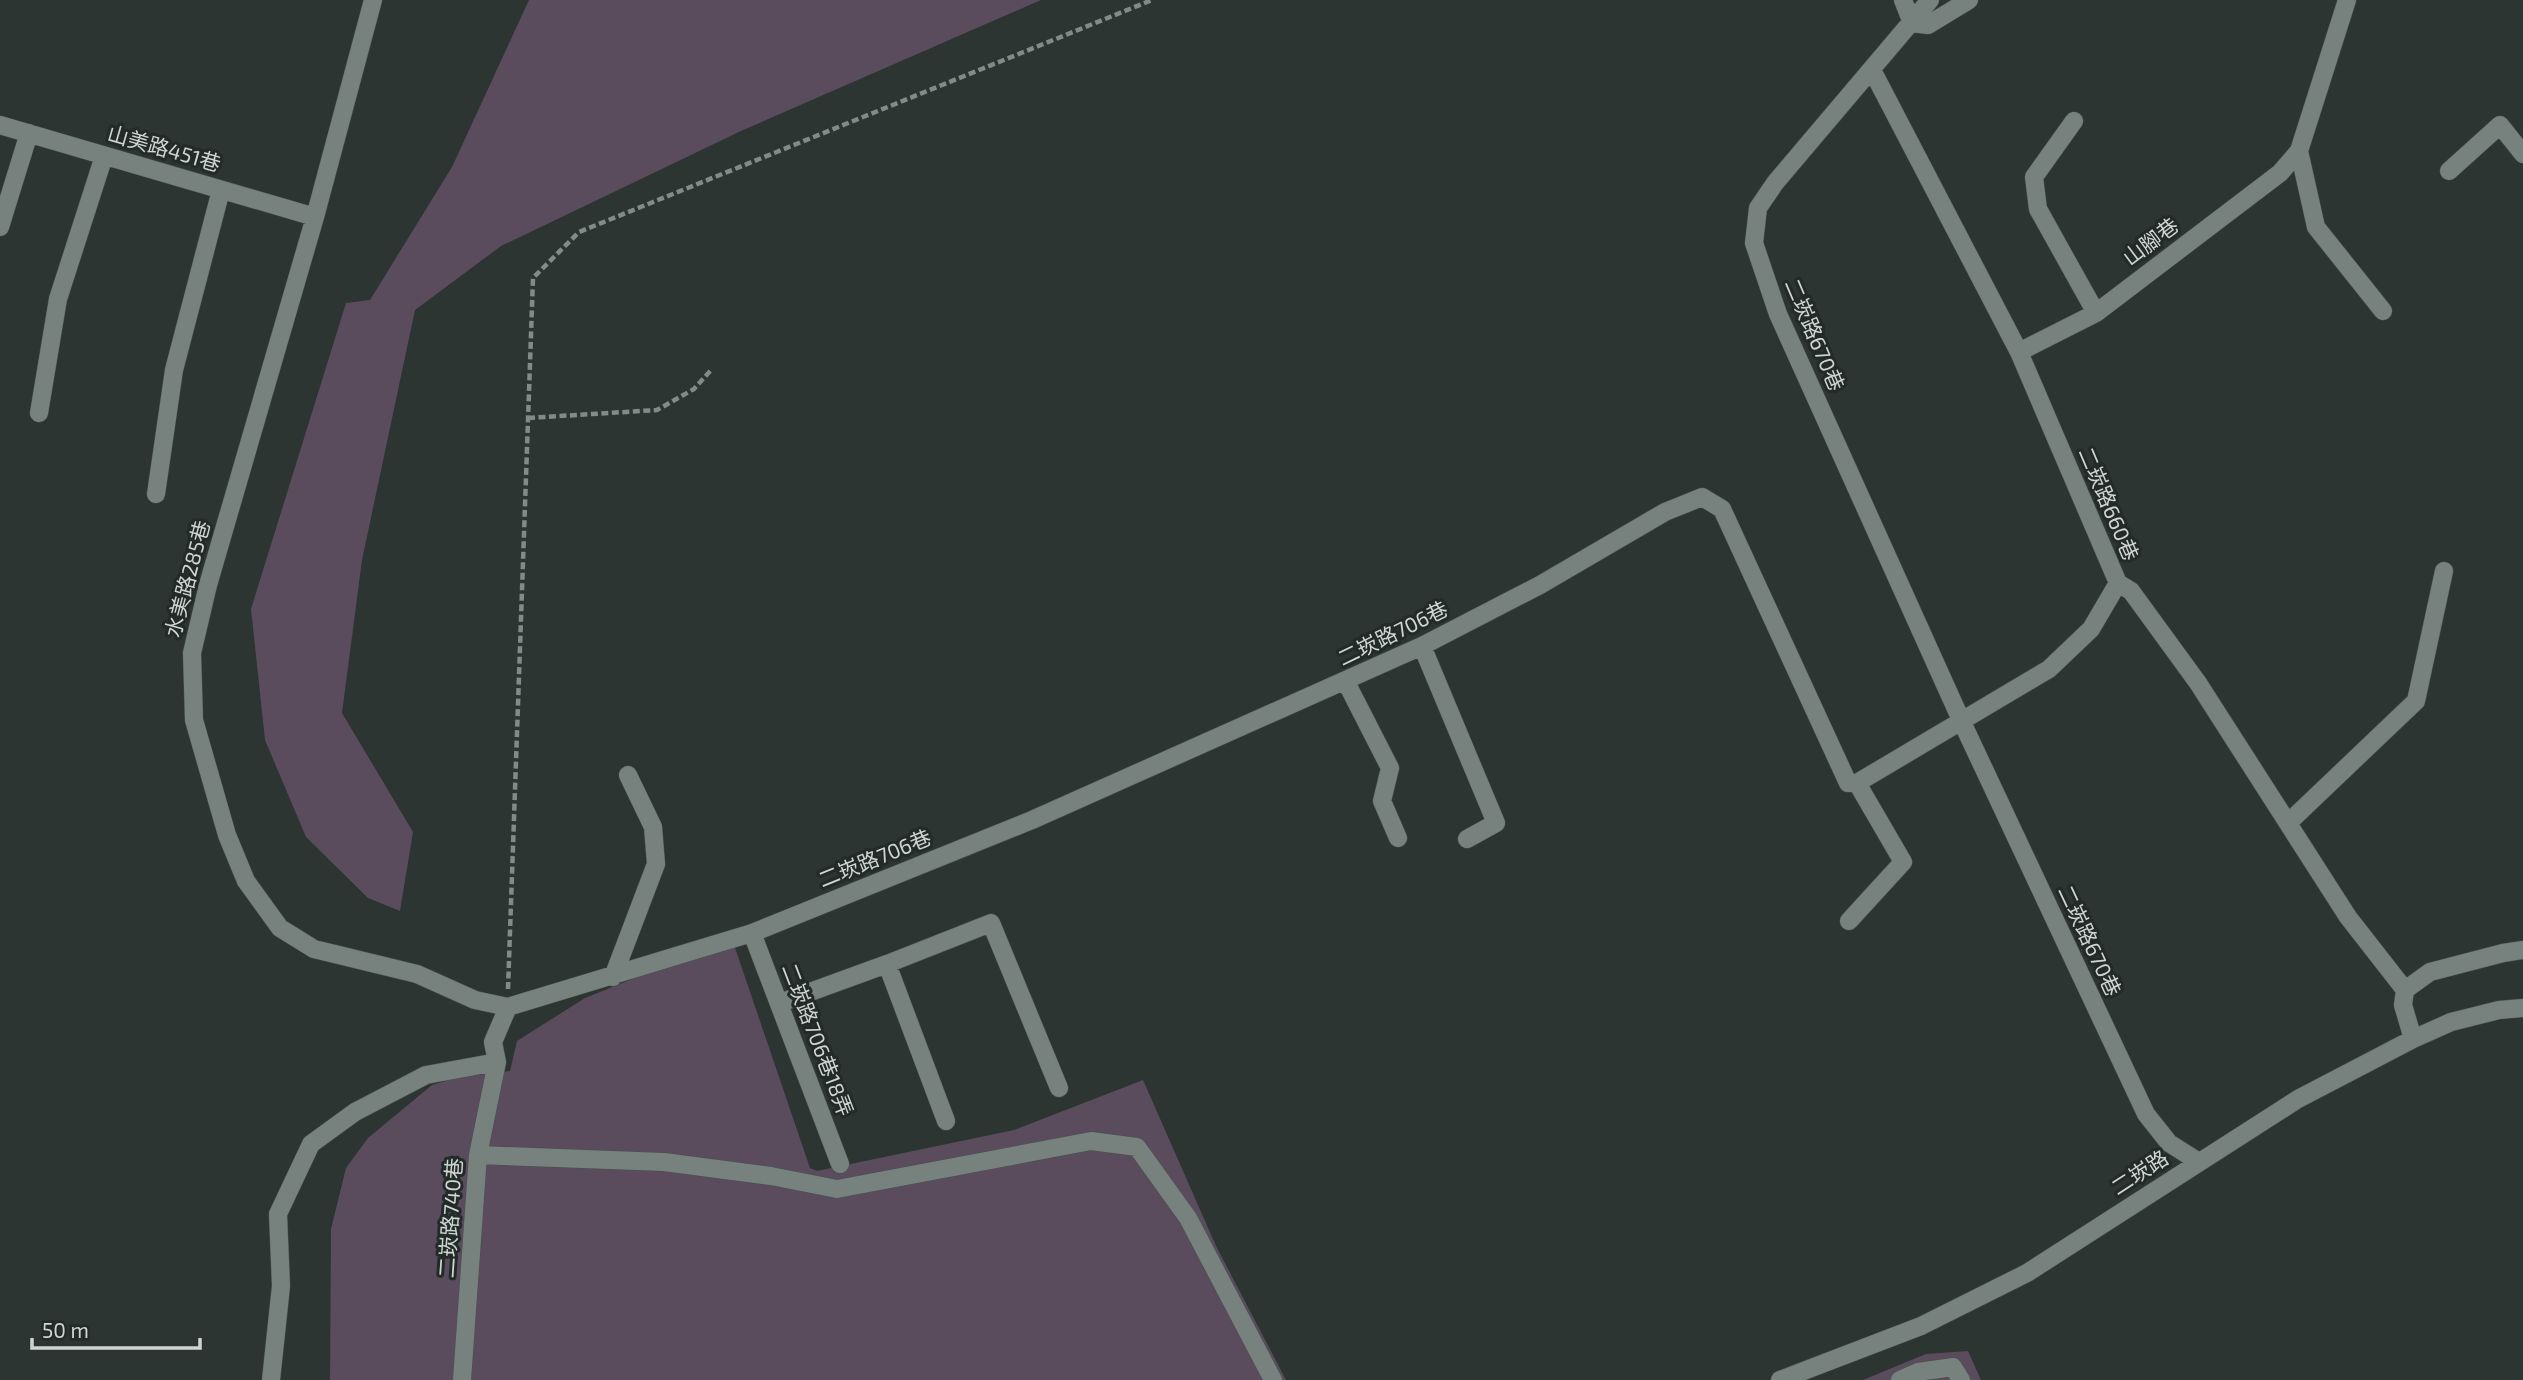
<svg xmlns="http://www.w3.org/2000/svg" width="2523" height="1380" font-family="'Exo 2','Noto Sans TC',sans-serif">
<rect width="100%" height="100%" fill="#2c3532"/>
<path fill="#5a4c5c" d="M529 0H1041L741 131 501 246 415 310 362 560 342 713 413 832 400 911 368 898 306 837 265 740 251 609 346 303 370 300 452 167Z
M732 939 810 1168 817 1171 1014 1130 1143 1080 1216 1246 1286 1380H330L331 1229 346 1168 368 1138 432 1085 459 1077 510 1071 517 1041 585 998Z
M1968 1351 1981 1380H1863L1926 1354Z"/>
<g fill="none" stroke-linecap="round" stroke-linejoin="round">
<g stroke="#48514e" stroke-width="19">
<path id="minor" d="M373 0 315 217 208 585 192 653 194 720 227 835 246 881 280 928 314 949 417 974 475 1000 508 1007
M1903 0 1912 23 1928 25 1969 0
M1930 0 1775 183 1758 208 1754 243 1778 314 1961 720 2146 1114 2169 1143 2199 1162
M1872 70 2019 352 2118 583 2131 591 2198 683 2348 917 2405 990
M2074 121 2034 177 2038 209 2096 313
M0 125 315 217
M2299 151 2316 227 2383 311
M2449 171 2500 125 2523 154
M0 227 29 133
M2019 352 2096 313 2280 173 2299 151 2347 0
M39 413 58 299 104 156
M156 494 174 370 221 190
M1422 646 1496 823 1467 839
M1346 682 1390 768 1382 801 1398 838
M2288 823 2416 701 2444 571
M1849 921 1903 862 1857 783
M752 933 840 1164
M887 964 946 1121
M613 977 656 864 653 827 628 775
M780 1003 887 964 991 923 1059 1088
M2413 1039 2403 1005 2405 990 2430 972 2503 953 2523 950
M478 1155 664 1162 771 1176 837 1189 1091 1141 1137 1147 1188 1218 1273 1380
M271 1380 281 1286 278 1214 311 1144 355 1112 426 1075 497 1062
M462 1380 478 1155 497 1062 493 1042 508 1007 752 933 1032 820 1422 646 1540 585 1665 512 1702 497 1722 509 1848 783H1857L2049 669 2091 629 2118 583
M1780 1380 1921 1326 2027 1273 2298 1099 2413 1039 2451 1022 2499 1010 2523 1008
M1900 1380 1918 1372 1953 1367 1961 1380"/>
</g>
<path stroke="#838b88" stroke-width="4.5" stroke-dasharray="7 3.5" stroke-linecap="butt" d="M528 418 657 410 694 389 712 369
M508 989 533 278 579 232 1152 0"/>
<use href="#minor" stroke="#77817d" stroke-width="18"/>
</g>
<g text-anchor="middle" stroke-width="6" stroke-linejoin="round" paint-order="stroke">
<g font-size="21" fill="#cfd5d3" stroke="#222b28">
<text transform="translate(164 149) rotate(16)" y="7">山美路451巷</text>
<text transform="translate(2151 242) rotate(-37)" y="7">山腳巷</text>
<text transform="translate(1814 335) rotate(67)" y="7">二崁路670巷</text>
<text transform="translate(2108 504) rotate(67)" y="7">二崁路660巷</text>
<text transform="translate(188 579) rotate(-75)" y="7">水美路285巷</text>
<text transform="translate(1393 634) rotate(-26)" y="7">二崁路706巷</text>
<text transform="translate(875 859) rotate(-22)" y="7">二崁路706巷</text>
<text transform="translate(2089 941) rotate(65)" y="7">二崁路670巷</text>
<text transform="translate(817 1040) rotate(69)" y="7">二崁路706巷18弄</text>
<text transform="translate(2140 1173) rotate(-33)" y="7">二崁路</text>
<text transform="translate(451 1218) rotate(-86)" y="7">二崁路740巷</text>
</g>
</g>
<path d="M32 1338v10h168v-10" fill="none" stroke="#cfd5d3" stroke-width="3.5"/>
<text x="42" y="1338" font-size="21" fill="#cfd5d3" stroke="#222b28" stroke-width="5" paint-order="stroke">50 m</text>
</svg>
